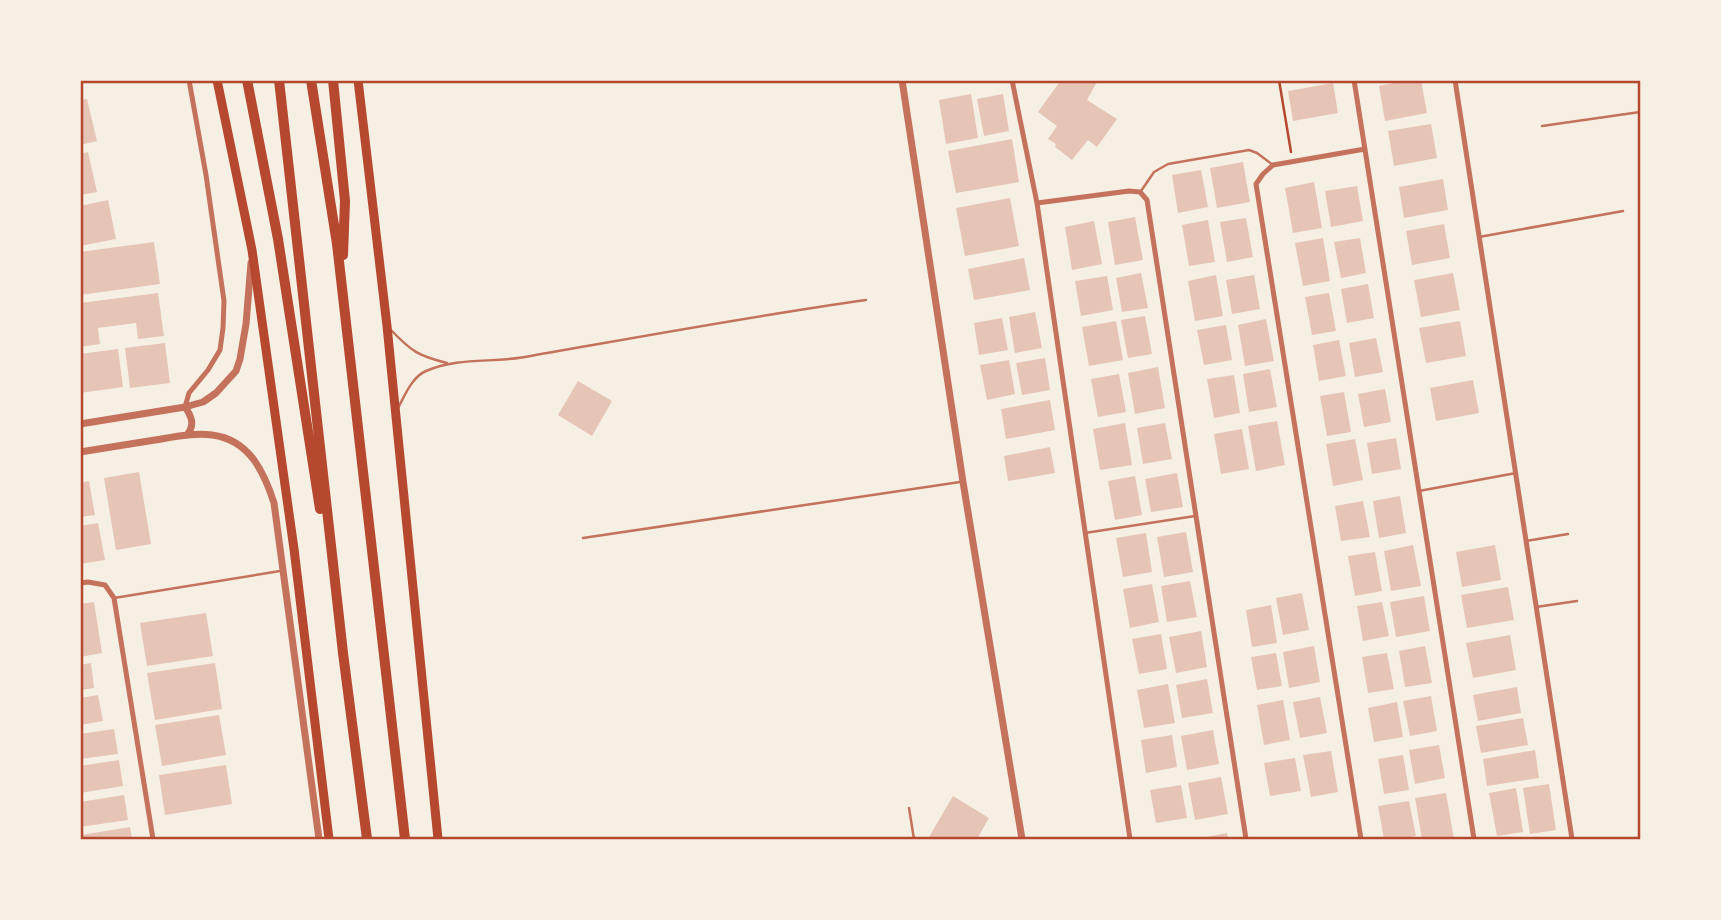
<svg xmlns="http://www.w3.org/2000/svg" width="1721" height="920" font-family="Roboto,sans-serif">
<rect width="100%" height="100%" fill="#f6efe4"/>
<path fill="#e6c5b7" d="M1061 80H1098L1087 100 1117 119 1097 147 1088 140 1072 160 1055 147 1056 144 1048 139 1057 126 1038 112Z
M1409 80H1421L1427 113 1385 121 1379 86Z
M1333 83 1338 113 1293 121 1288 91Z
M971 94 978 138 946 144 939 100Z
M1003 94 1009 131 984 136 977 99Z
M87 99 97 141 80 145V100Z
M1431 124 1437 158 1394 166 1388 131Z
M1012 139 1019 182 956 193 948 151Z
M88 152 97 192 80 195V154Z
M1243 162 1250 202 1217 208 1210 168Z
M1201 170 1208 207 1178 213 1172 175Z
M1443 179 1448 210 1404 218 1399 187Z
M1314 182 1322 228 1293 233 1285 188Z
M1357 186 1363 221 1331 227 1325 191Z
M1010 198 1019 246 965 256 956 208Z
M108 200 116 239 80 246V206Z
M1135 217 1143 260 1115 265 1108 222Z
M1246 218 1253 257 1227 262 1220 222Z
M1208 220 1215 262 1189 266 1182 225Z
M1094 221 1102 264 1072 270 1065 227Z
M1444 224 1450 258 1412 265 1406 231Z
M1323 238 1330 281 1303 286 1295 243Z
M1360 238 1366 273 1341 278 1334 242Z
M154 242 160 284 80 295V252Z
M1024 258 1030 290 974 300 968 269Z
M1141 273 1148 308 1122 312 1116 278Z
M1453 273 1460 310 1421 317 1414 280Z
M1216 275 1223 316 1195 321 1188 281Z
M1254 275 1260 309 1232 314 1226 280Z
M1107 276 1113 310 1081 316 1075 281Z
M1368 284 1374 318 1347 323 1341 289Z
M158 293 164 336 138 339 136 323 98 328 100 344 80 347V303Z
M1329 293 1336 331 1312 335 1305 297Z
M1035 312 1042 348 1015 353 1009 317Z
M1145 316 1152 354 1128 358 1121 320Z
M1002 318 1008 350 979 355 974 323Z
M1266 319 1274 361 1245 366 1238 325Z
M1116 321 1123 360 1089 366 1082 327Z
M1460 321 1466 356 1426 363 1419 328Z
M1226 325 1232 360 1204 365 1197 330Z
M1376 338 1383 372 1355 377 1349 343Z
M1339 340 1346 376 1319 381 1313 345Z
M165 343 170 383 130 388 125 348Z
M118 349 123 387 80 393V354Z
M1045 358 1050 390 1022 395 1016 363Z
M1009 360 1015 394 987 400 980 365Z
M1158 367 1165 408 1135 414 1128 373Z
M1270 369 1277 407 1249 412 1243 374Z
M1119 374 1126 412 1098 417 1091 379Z
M1234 375 1240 413 1214 418 1207 379Z
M1473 380 1479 413 1436 421 1430 388Z
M578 381 612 401 592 436 558 415Z
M1385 389 1391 422 1364 427 1358 394Z
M1344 392 1351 432 1327 436 1320 396Z
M1050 400 1055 430 1006 439 1001 409Z
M1277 421 1285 465 1256 471 1248 426Z
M1125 423 1132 465 1100 470 1093 429Z
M1165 423 1172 459 1143 464 1137 428Z
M1242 429 1249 469 1221 474 1214 434Z
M1396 438 1401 469 1372 474 1367 443Z
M1355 439 1363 480 1333 486 1326 444Z
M1050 447 1055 473 1008 481 1004 456Z
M139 472 151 544 116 550 104 478Z
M1177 473 1183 507 1151 512 1145 479Z
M1135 476 1142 515 1115 520 1108 481Z
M89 481 95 515 80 517V483Z
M1400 496 1406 533 1379 538 1373 501Z
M1363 501 1370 537 1341 541 1335 506Z
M98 523 105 560 80 564V526Z
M1186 532 1193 572 1164 577 1157 537Z
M1146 533 1152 572 1123 577 1116 538Z
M1413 545 1421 586 1391 591 1384 551Z
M1495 545 1501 580 1462 587 1456 552Z
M1375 552 1382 591 1355 596 1348 556Z
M1190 581 1197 617 1167 622 1161 586Z
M1152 584 1159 622 1130 628 1123 589Z
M1508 587 1514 620 1467 628 1461 595Z
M1302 593 1309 630 1283 635 1276 598Z
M1424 596 1430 631 1396 637 1390 602Z
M94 602 102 653 80 657V604Z
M1382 602 1389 636 1363 641 1357 606Z
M1271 605 1277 643 1252 647 1246 610Z
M206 613 213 656 147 666 140 623Z
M1201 631 1207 667 1176 673 1169 637Z
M1161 634 1167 669 1139 674 1132 639Z
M1510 635 1516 670 1473 678 1466 643Z
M1314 646 1320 682 1289 688 1283 652Z
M1425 646 1432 683 1405 687 1399 651Z
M1276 653 1282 686 1257 690 1251 657Z
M1387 653 1394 689 1368 693 1362 657Z
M91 663 94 688 80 690V665Z
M215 663 222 709 155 720 147 673Z
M1207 679 1213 713 1182 718 1176 685Z
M1168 684 1175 723 1144 728 1137 690Z
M1517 687 1521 713 1478 721 1473 695Z
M98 695 103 721 80 725V698Z
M1431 696 1437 731 1410 736 1403 701Z
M1320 697 1327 733 1300 738 1293 702Z
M1283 700 1290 740 1264 745 1257 705Z
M1397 702 1403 737 1374 742 1368 708Z
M219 715 226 755 162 766 155 725Z
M1523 718 1528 745 1481 753 1476 726Z
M114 729 118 754 80 759V734Z
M1213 730 1219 764 1187 770 1181 736Z
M1172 735 1177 767 1146 773 1141 740Z
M1439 745 1445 778 1415 784 1409 750Z
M1535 750 1539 778 1487 786 1483 759Z
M1331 751 1338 792 1311 797 1303 755Z
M1403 755 1409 790 1384 794 1378 759Z
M1295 758 1301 791 1270 796 1264 763Z
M119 760 123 786 80 793V766Z
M226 765 232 804 165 815 159 775Z
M1221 777 1228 814 1195 820 1188 783Z
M1549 784 1556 830 1530 834 1523 788Z
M1181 785 1187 818 1156 823 1150 790Z
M1516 788 1523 832 1497 836 1489 793Z
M1446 793 1454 839H1422L1415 798Z
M124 795 128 820 80 827V802Z
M953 796 989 818 977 839H934L929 837Z
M1409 801 1416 836 1398 839H1384L1378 806Z
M130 827 132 839H82L81 835Z
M1227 833 1228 839H1201V838Z"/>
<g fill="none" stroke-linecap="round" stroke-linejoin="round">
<path stroke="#b5482f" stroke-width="2.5" d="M1279 80 1291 152"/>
<path stroke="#c5725c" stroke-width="2.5" d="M1542 126 1640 112
M1141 191 1154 172 1168 164 1249 150 1257 153 1273 165
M1479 237 1623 211
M391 330C412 352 419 356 447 363
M398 408C405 395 412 377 426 371 458 357 492 363 525 357 639 337 752 316 866 300
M1419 491 1516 473
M1085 533 1195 516
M583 538 960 482
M1526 541 1568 534
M114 598 280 571
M1536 607 1577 601
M909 808 914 839"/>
<path stroke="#c5725c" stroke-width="5" d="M1012 80 1037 203 1130 839
M1354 80 1474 839
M1455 80 1572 839
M1037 203 1129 191 1140 192 1147 200 1246 839
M185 407 189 393 208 370 220 350 223 328 224 301 206 175 189 80
M80 583 88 582 105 585 114 598 153 839
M1361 839 1256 184 1263 174 1273 165 1365 149"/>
<path stroke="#c5725c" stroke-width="7" d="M902 80 963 482 1022 839
M185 407C192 417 195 425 187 435
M80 424 185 407 203 402 216 393 236 371 240 359 246 324 251 263
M80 452C105 448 130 444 155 440 192 434 228 425 254 460 264 474 269 487 274 503L319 839"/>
<path stroke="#b5482f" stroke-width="9" d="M217 80 252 250 294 549 329 839
M358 80 387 326 438 839"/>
<path stroke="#b5482f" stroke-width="10" d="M247 80 278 239 320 509
M279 80 343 653 367 839
M311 80 337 244 405 839
M333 80 345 201 343 255"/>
</g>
<rect width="1721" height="920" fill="none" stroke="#f6efe4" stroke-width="164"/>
<rect x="82" y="82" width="1557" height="756" fill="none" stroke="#b5482f" stroke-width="2.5"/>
</svg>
